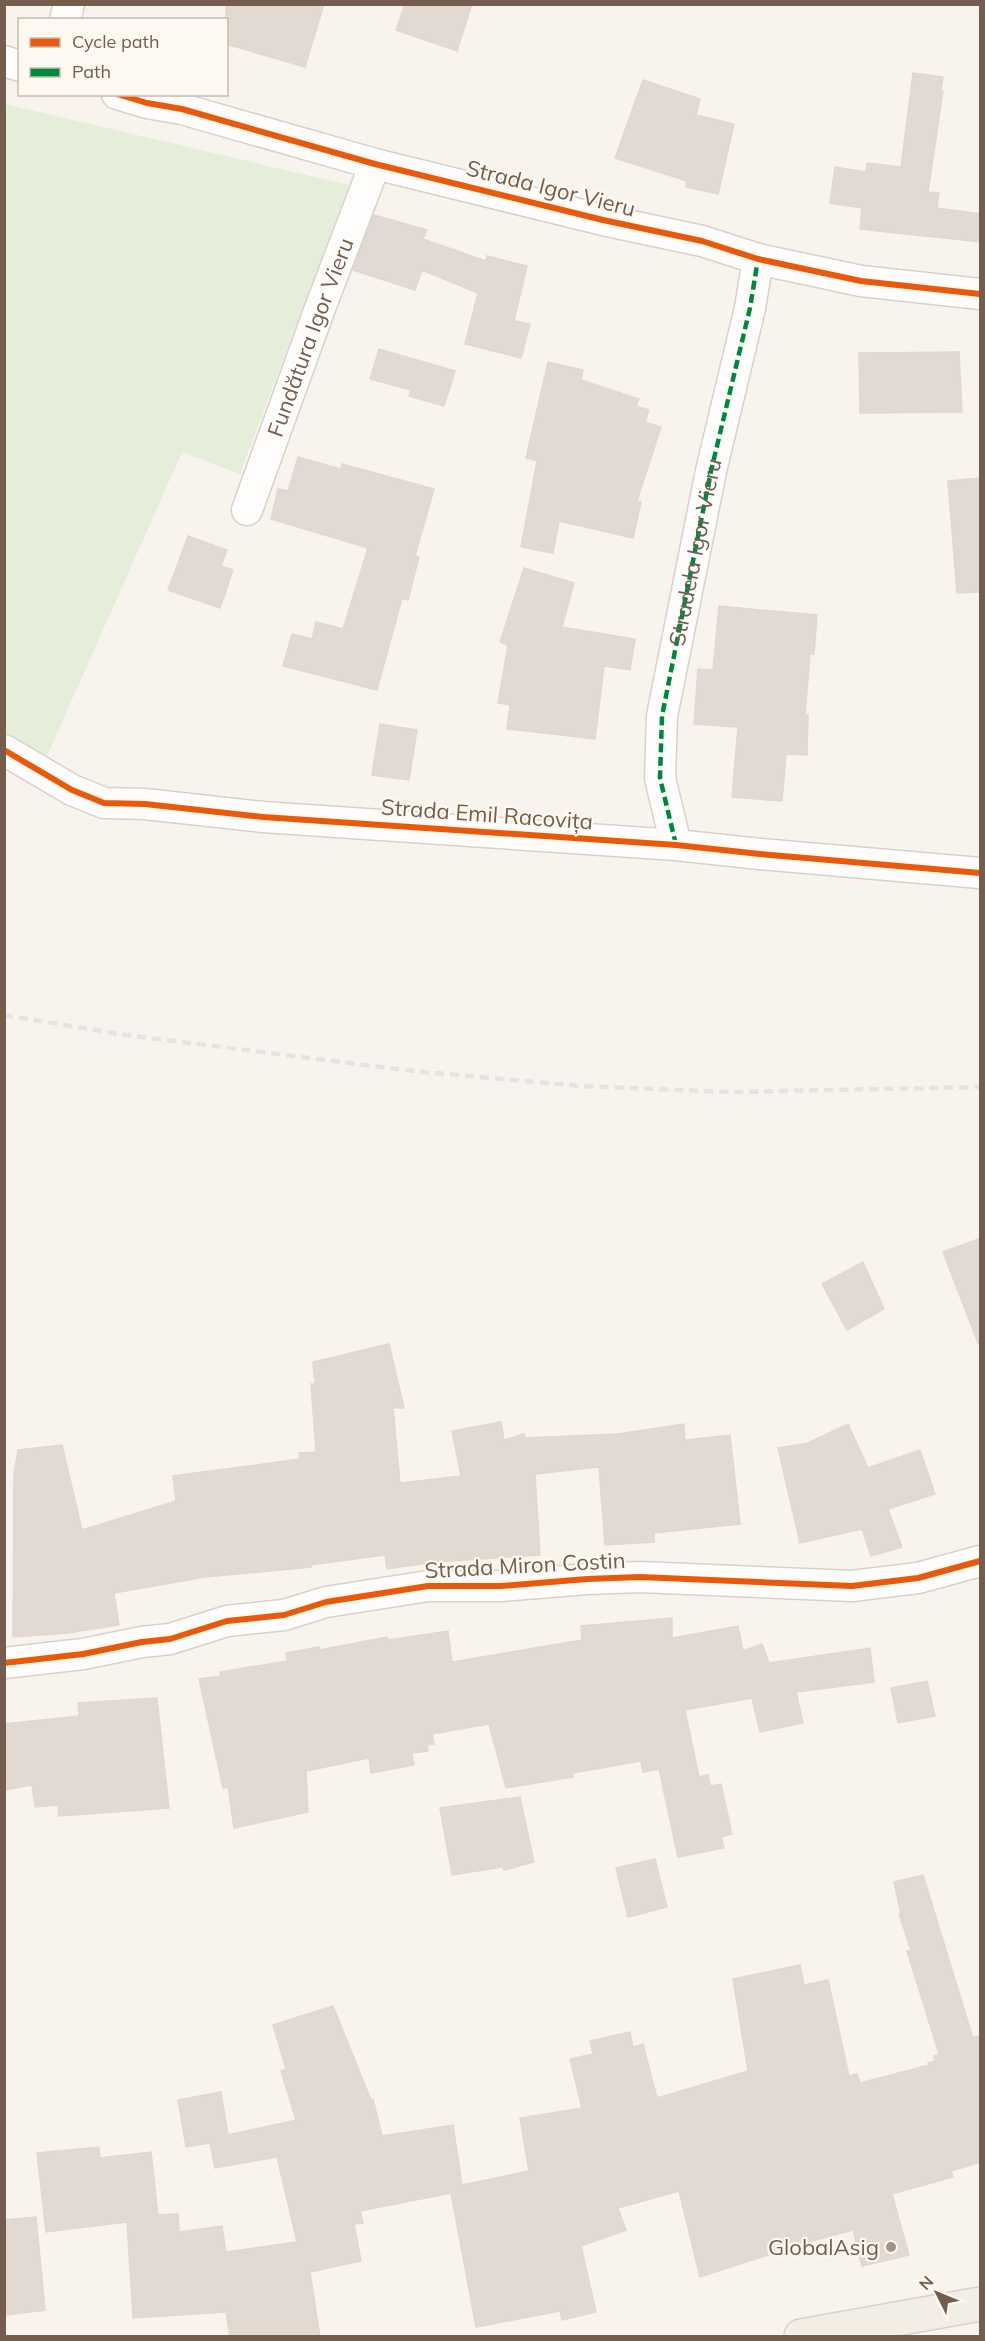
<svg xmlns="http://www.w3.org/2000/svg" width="985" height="2341" font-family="Mulish,sans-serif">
<rect width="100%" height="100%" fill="#f8f4ed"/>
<path fill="#e4eed9" d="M5 104 349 185 240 474 182 452 46 758 5 741Z"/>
<path fill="#e2dad2" stroke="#e1d8cf" stroke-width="1.5" d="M226 4H324L305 67 226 44Z
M405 4H472L457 51 396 30Z
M913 73 943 77 941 91H943L928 192 939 193 937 208 981 214V242L860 229 862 208 830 203 835 167 866 172 867 163 901 167Z
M643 80 700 99 696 115 734 124 718 194 686 187 687 181 615 158Z
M374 215 427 230 423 239 486 261 487 256 527 266 514 321 530 324 521 358 465 344 478 293 422 270 415 290 353 270Z
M379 349 455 371 444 406 409 396 411 390 370 379Z
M959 352 962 412 860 413 859 353Z
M548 362 583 370 581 380 639 399 636 406 649 410 645 422 661 427 637 501 641 502 633 538 559 521 553 553 521 547 537 461 526 458Z
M298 457 341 469 342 464 434 489 415 556 419 557 408 600 402 598 377 690 283 666 292 634 312 639 316 622 343 629 368 548 271 519 278 489 288 491Z
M980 478V592L957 593 948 481Z
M188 536 227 550 221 566 233 570 220 608 168 590Z
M524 568 574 583 562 627 635 639 630 670 604 666 595 739 507 729 510 705 498 703 508 645 500 642Z
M719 606 817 615 814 654H810L805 715H808L807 755 786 754 782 801 732 797 738 727 694 724 698 669 713 670Z
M380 724 417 730 409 780 372 775Z
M981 1238V1342L978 1343 943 1252Z
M863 1262 884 1309 847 1330 822 1284Z
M389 1344 404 1408H393L400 1483 461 1476 452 1431 501 1422 504 1440 524 1434 525 1438 617 1434 684 1424 685 1440 730 1435 740 1524 654 1533V1542L605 1545 599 1467 535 1474 540 1555 435 1562 387 1569 385 1555 310 1565 311 1567 205 1577 114 1593 119 1625 68 1633 13 1637 14 1474 18 1450 62 1445 82 1530 176 1501 173 1476 300 1459 299 1453 316 1452 311 1384H315L313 1362Z
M848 1424 868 1468 920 1450 935 1494 888 1509 902 1547 871 1556 862 1529 800 1543 778 1448 808 1443Z
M672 1618V1638L738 1626 743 1651 762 1644 769 1663 870 1648 874 1682 796 1692 803 1723 760 1732 752 1698 685 1710 699 1777 708 1775 710 1786 721 1784 732 1834 721 1837 724 1848 678 1857 659 1769 643 1772 641 1761 573 1773V1777L506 1788 489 1724 432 1734 434 1744 427 1745 428 1751 412 1753 414 1765 371 1773 369 1758 306 1771 308 1812 234 1828 228 1787 223 1788 199 1679 221 1676 220 1672 287 1661 286 1653 319 1647V1650L387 1637 388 1640 448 1631 452 1662 582 1640 581 1626Z
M927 1681 935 1716 898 1723 891 1688Z
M157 1698 169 1808 59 1816 58 1805 35 1807 32 1785 4 1790V1724L79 1716 78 1703Z
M520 1797 534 1862 504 1870 503 1867 452 1875 440 1808Z
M655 1859 667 1907 628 1917 616 1868Z
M923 1875 973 2038 981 2035V2162L951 2171 953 2177 892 2194 909 2255 862 2266 853 2230 767 2253 768 2255 700 2277 679 2191 618 2208 626 2230 581 2246 596 2312 562 2320 560 2311 476 2327 451 2193 360 2211 363 2223 354 2224 361 2261 310 2272 320 2337H230L226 2312 133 2318 127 2222 46 2232 37 2153 99 2147 100 2158 151 2152 158 2215 178 2214 179 2232 222 2226 226 2252 297 2242 277 2157 215 2168 210 2143 186 2147 178 2100 221 2092 228 2135 296 2120 281 2071 286 2069 273 2025 333 2006 371 2100 373 2099 382 2136 453 2125 462 2185 529 2171 520 2118 582 2108 570 2059 593 2054 590 2041 630 2032 633 2047 643 2044 657 2098 748 2071 733 1979 800 1965 804 1985 828 1980 849 2076 857 2074 860 2083 929 2065 928 2063 935 2061 934 2056 939 2054 907 1951 911 1950 899 1914H901L894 1882Z
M36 2217 45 2310 7 2315 4 2291V2220Z"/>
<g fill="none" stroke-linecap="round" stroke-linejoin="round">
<g stroke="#d7d1cb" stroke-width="33">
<g id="street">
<path d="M65 20 69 4"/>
<path d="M4 61 20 66"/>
<path d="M117 94 147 103 182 109 375 164 603 220 702 241 758 259 861 281 980 294"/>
<path id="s1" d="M247 510 319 311 375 164"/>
<path d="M4 750 72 790 104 803 145 804 263 817 676 845 760 854 980 873"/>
<path id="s2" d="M676 845 660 778 662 716 711 471 750 308 758 259"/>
<path d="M4 1663 83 1654 142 1642 170 1639 227 1621 284 1615 326 1602 428 1586H501L587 1579 640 1577 852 1586 918 1578 980 1561"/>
</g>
</g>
<g stroke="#d9d1cb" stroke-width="36">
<path id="primary" d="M801 2336 980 2304"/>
</g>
<use href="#street" stroke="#fefdfc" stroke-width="30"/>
<use href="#primary" stroke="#f2eee6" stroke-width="33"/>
<path stroke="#e5e3e5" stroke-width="4.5" stroke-dasharray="9 6" stroke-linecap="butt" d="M4 1015 118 1034 413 1071 580 1086 730 1092 980 1087"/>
<path stroke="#00873e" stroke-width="4.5" stroke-dasharray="9 4.5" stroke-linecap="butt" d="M676 845 660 778 662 716 711 471 750 308 758 259"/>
<g stroke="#fef9f0" stroke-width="10">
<path id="cycleway" d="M117 94 147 103 182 109 375 164 603 220 702 241 758 259 861 281 980 294
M4 750 72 790 104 803 145 804 263 817 676 845 760 854 980 873
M4 1663 83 1654 142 1642 170 1639 227 1621 284 1615 326 1602 428 1586H501L587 1579 640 1577 852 1586 918 1578 980 1561"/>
</g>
<use href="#cycleway" stroke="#e8590c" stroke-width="6"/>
</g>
<circle fill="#a39286" stroke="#fef9f0" stroke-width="2" cx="891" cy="2247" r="6"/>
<g text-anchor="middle" stroke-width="4.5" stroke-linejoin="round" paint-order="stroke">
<g font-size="22" fill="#755d4e" stroke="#fef9f0">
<text transform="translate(551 188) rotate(14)" y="8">Strada Igor Vieru</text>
<text dy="8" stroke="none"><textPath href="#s1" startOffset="184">Fundătura Igor Vieru</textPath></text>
<text dy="8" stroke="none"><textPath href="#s2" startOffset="298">Stradela Igor Vieru</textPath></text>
<text transform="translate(487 814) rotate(4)" y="8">Strada Emil Racovița</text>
<text transform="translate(525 1565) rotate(-3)" y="8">Strada Miron Costin</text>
</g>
<g font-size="22" fill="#755d4e" stroke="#fef9f0" text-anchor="end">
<text x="879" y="2255">GlobalAsig</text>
</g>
</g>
<rect width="985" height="2341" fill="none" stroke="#755d4e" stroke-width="12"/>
<rect x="18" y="18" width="210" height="78" fill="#fef9f0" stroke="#c7bbaf" stroke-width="1.5"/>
<rect x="30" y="38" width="30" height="9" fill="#e8590c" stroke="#c7bbaf" stroke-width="1.5"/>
<text x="72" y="48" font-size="18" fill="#755d4e">Cycle path</text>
<rect x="30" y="68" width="30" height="9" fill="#00873e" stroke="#c7bbaf" stroke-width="1.5"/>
<text x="72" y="78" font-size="18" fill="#755d4e">Path</text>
<g transform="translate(937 2293) rotate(313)" stroke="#fef9f0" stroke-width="4.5" paint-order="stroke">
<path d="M0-4.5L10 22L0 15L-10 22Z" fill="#755d4e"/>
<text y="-9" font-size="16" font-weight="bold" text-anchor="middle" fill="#755d4e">N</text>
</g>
</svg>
